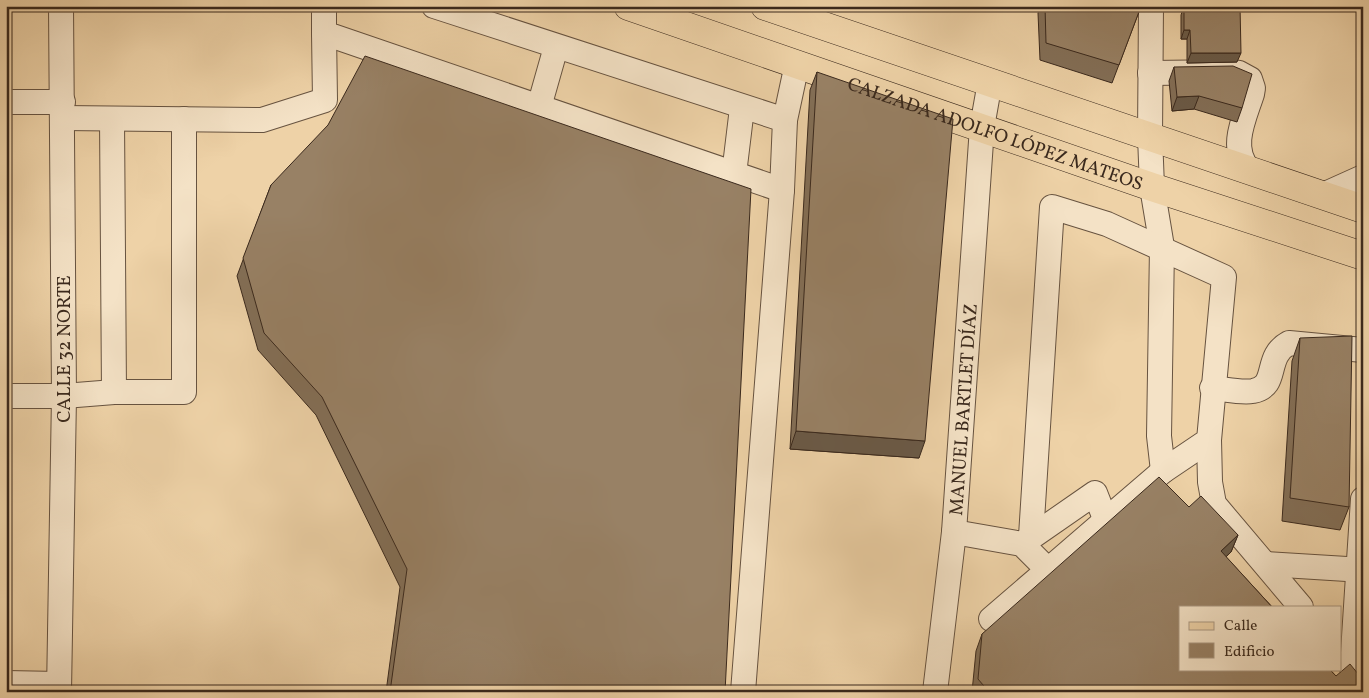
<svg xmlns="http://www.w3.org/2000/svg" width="1369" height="698" font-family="Vollkorn,serif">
<rect width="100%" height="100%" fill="#eed2a7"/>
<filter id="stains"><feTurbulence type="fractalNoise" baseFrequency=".004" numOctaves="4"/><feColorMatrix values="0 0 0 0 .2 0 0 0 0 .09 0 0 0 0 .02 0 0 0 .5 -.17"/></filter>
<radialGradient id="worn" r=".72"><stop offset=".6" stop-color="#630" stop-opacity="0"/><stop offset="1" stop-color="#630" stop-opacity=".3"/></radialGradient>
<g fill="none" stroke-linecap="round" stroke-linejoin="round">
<g stroke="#675340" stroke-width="26">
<g id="minor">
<path d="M324 6V33L782 190"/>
<path d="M434 6 785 120"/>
<path d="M1151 6 1150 136 1152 187 1162 247 1159 436 1163 471"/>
<path d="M1150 73 1231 72 1239 73 1250 79 1253 88 1252 94C1244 119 1229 148 1249 170"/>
<path d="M6 102H63"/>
<path d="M539 107 556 47"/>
<path d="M63 118 262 120 325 100 324 33"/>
<path d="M112 119 114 392H184V119"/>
<path d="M734 174 742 108"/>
<path d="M1323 195 1363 177"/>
<path d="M1212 388C1225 389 1240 393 1253 391 1280 386 1263 357 1289 343L1363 350"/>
<path d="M6 396H64L114 392"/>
<path d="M1209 440 1210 482 1214 504 1301 607"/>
<path d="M954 532 1022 544 1048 570 1163 471 1209 440 1224 277 1107 224 1052 207 1031 536"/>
<path d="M1023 543 1095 493 1106 521"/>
<path d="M1266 564 1363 570"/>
<path d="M991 619 1048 570"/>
<path d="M1352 668 1363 499"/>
<path d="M6 683 59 684"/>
<path d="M59 692 64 396 61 6"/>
<path d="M743 692 782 190 785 120 797 64"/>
<path id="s1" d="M935 692 954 532 982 127 990 82"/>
</g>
</g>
<g stroke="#3a291d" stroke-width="29">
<g id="major">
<path id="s2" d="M628 6 1152 187 1363 256"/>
<path d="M765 6 1363 209"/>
</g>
</g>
<use href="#minor" stroke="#f4e2c6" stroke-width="24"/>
<use href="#major" stroke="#eed2a7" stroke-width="28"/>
</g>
<path fill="#836f57" stroke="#3a291d" d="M1041 6H1139L1140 9 1112 83 1040 60 1038 13Z
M1184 6 1237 62 1187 63V39H1181V15Z
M1174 67 1242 108 1237 122 1194 109 1172 111 1169 81Z
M817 72 919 458 790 449 810 90Z
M271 185 725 692H386L400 587 316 415 258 350 237 276Z
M1300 338 1349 507 1340 530 1282 521 1292 361Z
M1189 507 1238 535 1231 552 1226 557 1336 676 1363 692H972L976 651 982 634Z"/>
<path fill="#6a5a47" stroke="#3a291d" d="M1184 30H1190L1187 39H1181Z
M1191 53H1241L1237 62 1187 63Z
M1199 96 1194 109 1172 111 1177 97Z
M796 431 925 441 919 458 790 449Z
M1238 535 1231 552 1214 568 1221 551Z"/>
<path fill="#988165" stroke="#3a291d" d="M1045 6H1139L1140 9 1119 65 1046 43Z
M1184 6H1240L1241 53H1191L1190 30H1184Z
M365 56 751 189 725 692H390L407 569 322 397 264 333 243 258 271 185 328 125Z
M1233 66 1252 74 1242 108 1199 96 1177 97 1174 67Z
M817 72 953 119 925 441 796 431Z
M1352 336 1349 507 1290 498 1300 338Z
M1159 477 1189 507 1201 496 1238 535 1221 551 1272 607H1180V669H1329L1336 676 1350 664 1363 680V692H989L978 679 982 634Z"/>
<g text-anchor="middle" stroke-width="4" stroke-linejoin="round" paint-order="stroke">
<g font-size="19" fill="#3a291d" stroke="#f4e2c6">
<text dy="7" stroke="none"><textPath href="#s2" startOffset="389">CALZADA ADOLFO LÓPEZ MATEOS</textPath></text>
<text transform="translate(63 349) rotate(-90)" y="7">CALLE 32 NORTE</text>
<text dy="7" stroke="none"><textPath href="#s1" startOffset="284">MANUEL BARTLET DÍAZ</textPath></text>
</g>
</g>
<rect width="1369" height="698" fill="none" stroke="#eed2a7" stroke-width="25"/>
<rect x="8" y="8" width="1354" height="683" fill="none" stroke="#3a291d" stroke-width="2.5"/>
<rect x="12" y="12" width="1344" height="673" fill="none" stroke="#3a291d"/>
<rect x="1179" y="606" width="162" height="65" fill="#f4e2c6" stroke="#aa9882"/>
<rect x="1189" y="622" width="25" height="8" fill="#eed2a7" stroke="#aa9882"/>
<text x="1224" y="630" font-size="15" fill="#3a291d">Calle</text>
<rect x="1189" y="643" width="25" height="15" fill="#988165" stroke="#aa9882"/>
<text x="1224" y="656" font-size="15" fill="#3a291d">Edificio</text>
<rect width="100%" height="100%" filter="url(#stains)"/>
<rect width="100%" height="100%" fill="url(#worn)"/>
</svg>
